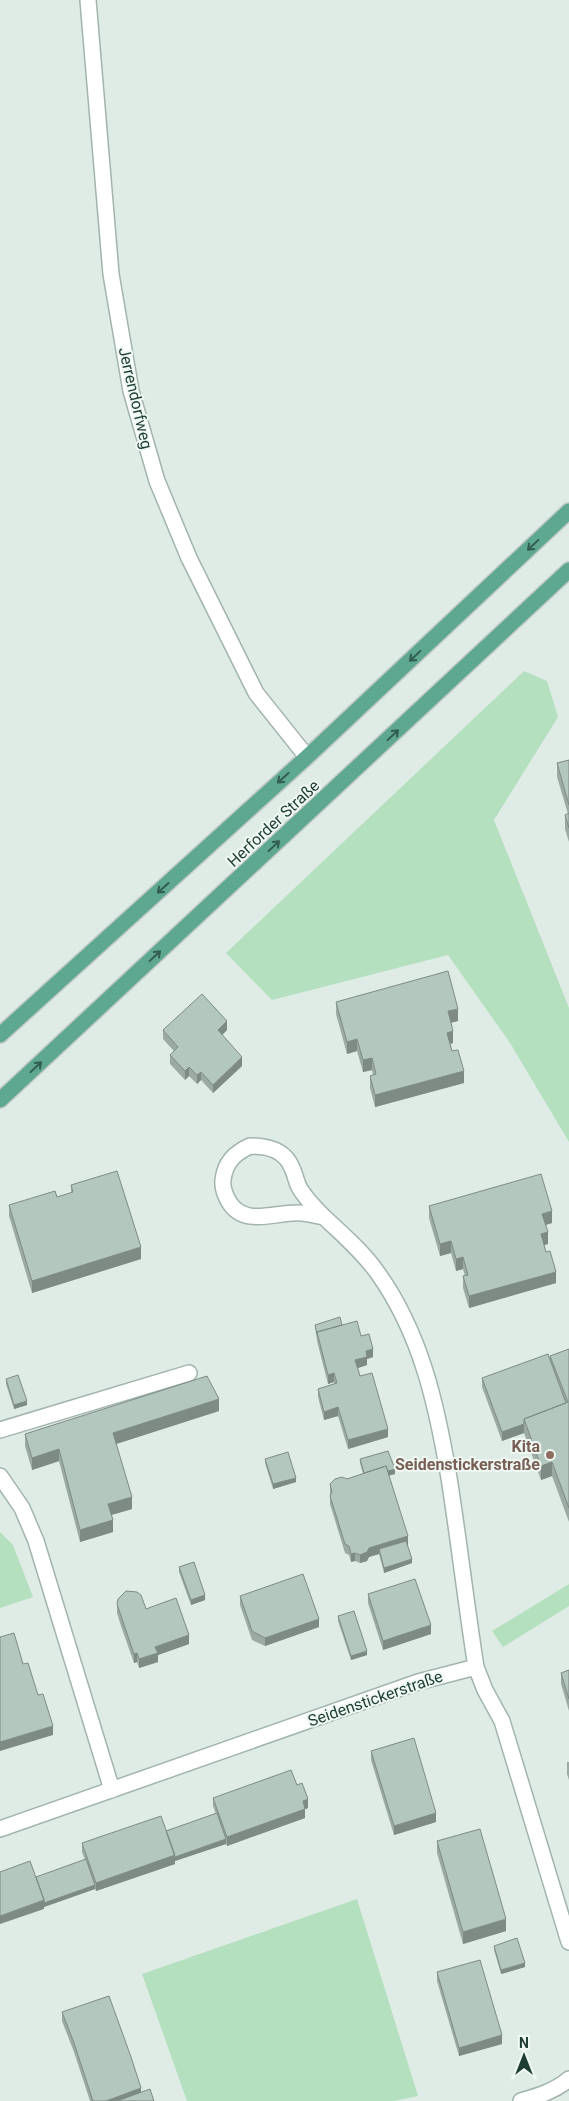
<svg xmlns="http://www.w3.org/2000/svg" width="569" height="2101" font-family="Roboto,sans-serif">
<rect width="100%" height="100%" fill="#dfece6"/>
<path fill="#b5e0bf" d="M524 671 547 681 558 717 494 820 569 1008V1142L510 1043 448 955 272 1000 226 953Z
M0 1532 13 1545 33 1597 0 1608Z
M569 1584V1606L503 1647 492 1631Z
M357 1899 418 2096 394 2101H187L142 1974Z"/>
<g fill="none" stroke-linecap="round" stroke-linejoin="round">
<g stroke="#a1b4ad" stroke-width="18">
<path id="service" d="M0 1430 189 1373"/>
</g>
<g stroke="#a1b4ad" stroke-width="18">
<path id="minor" d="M88 0 111 274 131 391 157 481 189 558 256 693 307 757
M250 1146C268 1146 285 1150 292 1168 295 1174 296 1181 299 1187 305 1198 315 1208 324 1217 316 1216 308 1213 301 1213 277 1211 245 1228 229 1202 225 1195 222 1188 223 1180 225 1162 235 1153 250 1146Z
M324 1217C342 1234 362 1251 377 1272 421 1333 437 1406 449 1478 459 1541 466 1604 476 1667
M0 1476 22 1508 36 1541 112 1790
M0 1829 418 1682 476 1667 485 1690 502 1721 569 1942
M521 2101C538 2096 555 2091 569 2079"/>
</g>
<g stroke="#c0c9c6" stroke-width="18">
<path id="primary" d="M0 1035 307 757 569 511
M0 1100 569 570"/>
</g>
<use href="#service" stroke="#fff" stroke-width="15"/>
<use href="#minor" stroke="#fff" stroke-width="15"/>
<use href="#primary" stroke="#5ea791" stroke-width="15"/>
</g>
<path fill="#9baba3" d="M569 760V842L565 829V815L568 814 557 777V763Z
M336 1002 458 1021 451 1023 453 1043 450 1044 464 1083 375 1107 370 1088V1076L373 1075 372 1070 363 1072 357 1051 347 1054 336 1014Z
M163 1030H227L222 1035 242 1066 213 1093 201 1080 197 1084 189 1076 185 1080 170 1064V1055L174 1051 163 1039Z
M71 1185 141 1259 32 1293 9 1216V1205L57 1197 71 1193Z
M429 1206 552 1223 545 1225 548 1244 544 1245 556 1283 469 1308 463 1288V1276H465L463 1269 456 1271 451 1253 440 1256 429 1218Z
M315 1325H342L361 1336 373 1357 367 1359V1365L358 1368 360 1376 388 1437 348 1449 338 1416 324 1420 318 1397V1389L334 1384V1382L328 1384 317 1341Z
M569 1349V1522L552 1476 541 1480 524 1433 502 1441 482 1387V1378L550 1362V1356Z
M6 1379 27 1405 14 1409 6 1384Z
M219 1411 116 1444 132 1509 111 1515 113 1532 80 1542 59 1461 32 1470 25 1446V1434Z
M265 1459 296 1482 273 1489 265 1463Z
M360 1459 395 1474 389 1475 408 1545H407L412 1563 384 1573 379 1554 369 1557 367 1561 360 1563 355 1561 351 1562 349 1555 345 1553 330 1504V1484L363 1474 360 1463Z
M179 1567 205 1600 191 1605 179 1572Z
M368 1594 431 1634 383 1650 368 1603Z
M240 1596 319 1627 265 1646 252 1640 240 1605Z
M117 1604 146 1609 189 1644 158 1655V1662L139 1668 137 1662 134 1663 121 1626 117 1613Z
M338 1616 367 1655 351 1660 338 1621Z
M569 1670V1711L561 1684V1673Z
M371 1751 436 1822 394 1835 371 1760Z
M567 1762H569V1780L567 1774Z
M297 1785 308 1808 305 1809V1818L227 1846 226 1844 175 1861V1864L96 1891 95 1889 44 1907V1909L36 1877 85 1860 82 1852V1843L166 1831 216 1814 213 1806V1798Z
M437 1841 506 1931 463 1944 437 1853Z
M494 1946 525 1967 501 1974 494 1950Z
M437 1972 502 2044 459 2056 437 1981Z
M62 2012 141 2093 154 2101H90L74 2052 62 2021Z"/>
<path fill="#7e8b85" d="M458 1009V1021L448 1023V1011Z
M227 1021V1030L218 1039V1030Z
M453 1031V1043L447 1045V1033Z
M357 1039V1051L347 1054V1042Z
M242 1057V1066L213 1093V1085Z
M372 1058V1070L363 1072V1060Z
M189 1067V1076L185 1080V1071Z
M464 1071V1083L375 1107V1095Z
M201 1072V1080L197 1084V1075Z
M552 1211V1223L542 1226V1214Z
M548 1232V1244L541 1246V1234Z
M451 1241V1253L440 1256V1244Z
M141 1247V1259L32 1293V1281Z
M463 1257V1269L456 1271V1259Z
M556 1272V1283L469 1308V1296Z
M373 1349V1357L367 1359V1365L355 1369V1360L366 1351Z
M334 1373V1382L328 1384V1375Z
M219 1399V1411L113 1445V1433Z
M27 1401V1405L14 1409V1405Z
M338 1407V1416L324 1420V1412Z
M524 1424V1433L502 1441V1432Z
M388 1429V1437L348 1449V1440Z
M59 1449V1461L32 1470V1458Z
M552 1462V1476L541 1480V1466Z
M395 1469V1474L366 1482V1477Z
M296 1478V1482L273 1489V1484Z
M132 1497V1509L108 1516V1504Z
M113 1520V1532L80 1542V1530Z
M408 1536V1545L380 1553 379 1549V1554L369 1557 367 1561 360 1563V1555L369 1548Z
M355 1553V1561L351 1562V1554Z
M412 1559V1563L384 1573V1568Z
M205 1595V1600L191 1605V1600Z
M319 1619V1627L265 1646V1638Z
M431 1625V1634L383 1650V1641Z
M189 1635V1644L158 1655V1662L139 1668V1659L155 1647Z
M367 1651V1655L351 1660V1656Z
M137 1653V1662L134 1663V1654Z
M53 1726V1735L0 1751V1742Z
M308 1799V1808L303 1810V1801Z
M305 1809V1818L227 1846V1837Z
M436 1813V1822L394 1835V1826Z
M226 1839V1844L175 1861V1864L96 1891V1883L175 1855Z
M95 1885V1889L44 1907V1909L0 1924V1916L44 1900Z
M506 1919V1931L463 1944V1932Z
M525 1963V1967L501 1974V1970Z
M502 2035V2044L459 2056V2048Z
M141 2088V2097L129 2101H106Z"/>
<path fill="#b4c7be" stroke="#7e8b85" d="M569 760V805L557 763Z
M569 813V828L565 815Z
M448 971 458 1009 448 1011 453 1031 447 1033 452 1051 458 1050 464 1071 375 1095 370 1076 376 1074 372 1058 363 1060 357 1039 347 1042 336 1002Z
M202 994 227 1021 218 1030 242 1057 213 1085 201 1072 197 1075 189 1067 185 1071 170 1055 178 1047 163 1030Z
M117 1171 141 1247 32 1281 9 1205 55 1191 57 1197 73 1192 71 1185Z
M541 1174 552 1211 542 1214 548 1232 541 1234 546 1252 550 1251 556 1272 469 1296 463 1276 468 1275 463 1257 456 1259 451 1241 440 1244 429 1206Z
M340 1317 342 1325 317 1332V1334L315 1325Z
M357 1321 361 1336 369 1334 373 1349 366 1351 367 1357 355 1360 360 1376 372 1373 388 1429 348 1440 338 1407 324 1412 318 1389 337 1383 334 1373 328 1375 317 1332Z
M569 1349V1508L552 1462 541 1466 524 1419 568 1402 550 1356Z
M548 1354 566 1403 524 1419V1424L502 1432 482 1378Z
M18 1375 27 1401 14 1405 6 1379Z
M207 1376 219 1399 113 1433 132 1497 108 1504 113 1520 80 1530 59 1449 32 1458 25 1434Z
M388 1451 395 1469 388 1471 386 1466 364 1473 360 1459Z
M288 1452 296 1478 273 1484 265 1459Z
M386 1466 408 1536 369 1548 367 1552 360 1555 355 1553 351 1554 349 1546 345 1544 330 1496 332 1492 330 1484 335 1479 342 1477 347 1479Z
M406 1541 412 1559 384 1568 379 1549Z
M194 1562 205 1595 191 1600 179 1567Z
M303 1574 319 1619 265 1638 252 1631 240 1596Z
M415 1579 431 1625 383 1641 368 1594Z
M126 1591 137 1592 141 1595 146 1609 176 1598 189 1635 155 1647 158 1653 139 1659 137 1653 134 1654 117 1604 118 1599Z
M354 1611 367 1651 351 1656 338 1616Z
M14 1633 23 1664 28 1663 38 1695 43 1694 53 1726 0 1742V1637Z
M569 1670V1699L561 1673Z
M414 1738 436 1813 394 1826 371 1751Z
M291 1770 297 1785 302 1783 308 1799 303 1801 305 1809 227 1837 213 1798Z
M217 1813 226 1839 175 1857 166 1831Z
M161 1816 175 1855 96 1883 82 1843Z
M480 1829 506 1919 463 1932 437 1841Z
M86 1859 95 1885 44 1903V1900L36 1877Z
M30 1861 44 1900 0 1916V1872Z
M517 1938 525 1963 501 1970 494 1946Z
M480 1960 502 2035 459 2048 437 1972Z
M109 1996 131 2057 141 2088 106 2101H93L74 2043 62 2012Z
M150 2089 154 2101H117Z"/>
<defs><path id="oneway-shaft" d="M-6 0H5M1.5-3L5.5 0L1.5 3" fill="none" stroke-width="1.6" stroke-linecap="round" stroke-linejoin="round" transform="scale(1.25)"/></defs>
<g stroke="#315e50">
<use href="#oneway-shaft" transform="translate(533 545) rotate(137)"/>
<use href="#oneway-shaft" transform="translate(415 656) rotate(137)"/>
<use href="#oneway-shaft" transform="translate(393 735) rotate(-43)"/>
<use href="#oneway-shaft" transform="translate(283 778) rotate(138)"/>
<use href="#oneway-shaft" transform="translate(274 846) rotate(-43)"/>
<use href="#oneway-shaft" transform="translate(163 888) rotate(138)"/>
<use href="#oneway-shaft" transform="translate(155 956) rotate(-43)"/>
<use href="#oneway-shaft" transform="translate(36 1067) rotate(-43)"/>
</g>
<circle fill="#8d6e63" stroke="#f0f8f3" stroke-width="2" cx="550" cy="1455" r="5"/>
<g text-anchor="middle" stroke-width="4" stroke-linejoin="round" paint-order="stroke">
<g font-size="16" fill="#1e3e34" stroke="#f0f8f3">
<text transform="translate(136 398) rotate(77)" y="6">Jerrendorfweg</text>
<text transform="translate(273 823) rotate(-43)" y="6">Herforder Straße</text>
<text transform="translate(375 1698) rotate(-19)" y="6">Seidenstickerstraße</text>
</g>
<g font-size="16" font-weight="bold" fill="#785e54" stroke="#f0f8f3" text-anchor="end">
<text x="540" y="1452">Kita<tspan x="540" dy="18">Seidenstickerstraße</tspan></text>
</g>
</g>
<g transform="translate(524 2056)" stroke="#f0f8f3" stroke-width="4" paint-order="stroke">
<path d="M0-4L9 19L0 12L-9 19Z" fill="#1e3e34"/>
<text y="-8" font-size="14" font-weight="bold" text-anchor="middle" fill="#1e3e34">N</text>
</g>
</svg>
